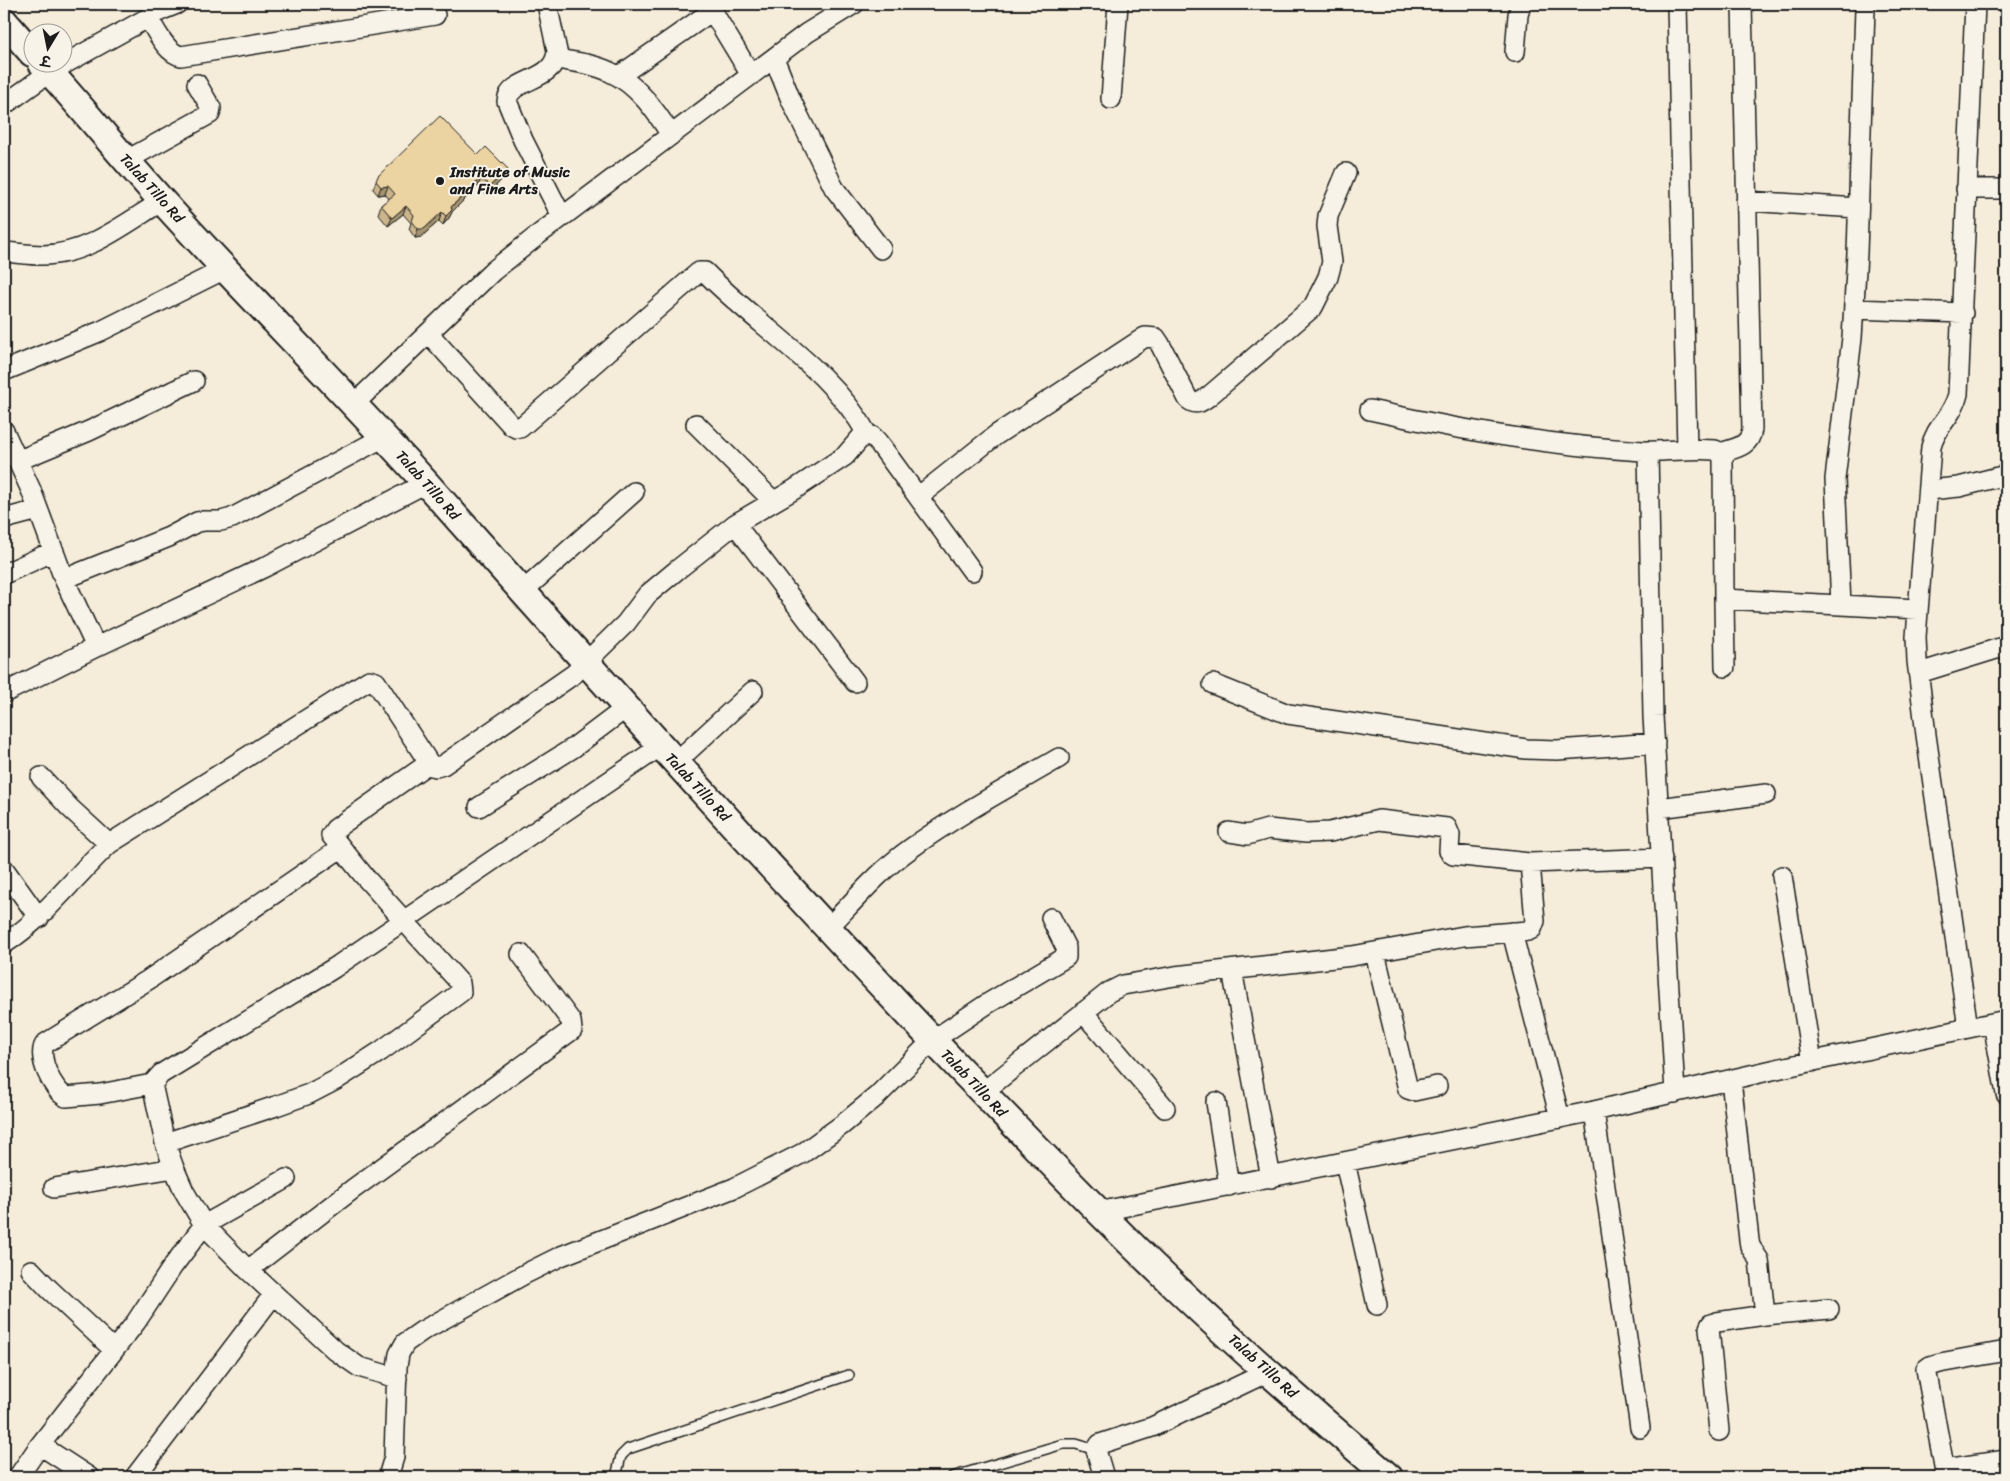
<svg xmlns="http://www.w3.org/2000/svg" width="2010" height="1481" font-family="Sriracha,'Playpen Sans Deva',sans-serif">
<rect width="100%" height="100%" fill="#f5edda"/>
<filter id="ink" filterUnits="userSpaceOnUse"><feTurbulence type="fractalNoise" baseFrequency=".02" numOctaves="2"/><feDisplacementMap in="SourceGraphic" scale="10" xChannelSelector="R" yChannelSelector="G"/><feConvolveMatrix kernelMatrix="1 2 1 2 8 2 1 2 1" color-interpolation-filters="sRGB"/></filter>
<g filter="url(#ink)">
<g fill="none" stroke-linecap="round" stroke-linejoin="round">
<g stroke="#1c1c1c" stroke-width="12">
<path id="service" d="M616 1477 621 1456 628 1449 849 1375
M952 1477 1063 1444H1076L1096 1450"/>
</g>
<g stroke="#1c1c1c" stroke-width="22">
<path id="minor" d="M547 4 557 51C555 83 510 77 507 101L523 140 562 217
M708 4 751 75
M1677 4 1687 450
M148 18C156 30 166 53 181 56L435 15
M1515 52 1518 15 1521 4
M774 58 791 100 834 188 881 249
M557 59C575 62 594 64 610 72 637 84 656 111 671 135
M619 76 712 11
M1111 99 1118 4
M4 105 50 72 162 10 177 4
M127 160 210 114 211 108 197 84
M1966 189H2006
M1746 201 1858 208
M4 252C17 253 30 255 43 255 87 255 126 223 162 201
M1854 309 1963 313
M429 334 512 426 516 428H520L699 272H705C756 325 832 370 867 434
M4 371 101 331 225 269
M354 404 493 271 538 235 807 33 854 4
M1370 410C1459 430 1551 446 1643 451 1667 452 1691 448 1715 450L1720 453 1723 458 1724 599 1918 609
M696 424 773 501
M4 431 31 490 64 579 96 647
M1648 451 1653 716 1675 1093
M1720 453C1735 448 1750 447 1752 429L1742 4
M17 461 89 431 194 381
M1929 490 1959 487 2006 475
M918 497 996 435 1145 337 1156 338 1160 344 1188 399C1196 406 1201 402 1209 396L1313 307 1328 277 1332 262 1327 226 1328 216 1346 173
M4 519 38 510
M735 524 855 682
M4 574 54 551
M64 579 169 537 197 522 204 521H221L232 518 384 437
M522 592 634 492
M1724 599 1725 667
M1841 605 1835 479 1852 338 1857 253 1865 8
M1919 673 2006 646
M1213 684 1288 714 1526 749 1557 750 1655 743
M4 693 96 647 265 567 426 483
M676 762 753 691
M41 777 70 808 109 844
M479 807 573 748 626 708
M1659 808 1766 794
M1229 832 1247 835 1268 829 1306 833 1330 832 1379 820 1447 828 1450 835 1449 851 1453 855 1530 863
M4 869 39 918
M1782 876 1812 1062
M828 928C854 901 879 871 910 849 957 815 1009 787 1059 758
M1512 932 1560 1118
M4 944C45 918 74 877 109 844L369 680 376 682 431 766 436 767 443 765 574 674 626 623 647 595 677 570 735 524 795 489 845 456 864 434C872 433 876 440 881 446L972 571
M1375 953 1408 1089 1414 1091 1437 1086
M1232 970 1271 1178
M1083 1012 1165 1108
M1993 1023 2006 1094
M1968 1028 1926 735 1917 661 1916 637 1931 447C1936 425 1953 417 1958 394L1975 4
M152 1084 100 1094 66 1097C53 1091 35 1054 46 1043L148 980 341 848
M983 1092 1109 992 1123 985 1175 976 1352 956 1464 936 1528 931 1532 929 1535 921 1530 863 1662 858
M1216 1102 1229 1186
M1594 1111 1640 1428
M165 1143 276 1106 309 1094 336 1080 381 1051 461 992 460 983 364 876 331 835 335 829 429 763
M1345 1162 1377 1305
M54 1188 174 1168
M1098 1212 1594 1111 1781 1068 2006 1020
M31 1270 49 1289 114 1350
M248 1270 353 1189 572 1030 571 1021 521 954
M1765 1315 1829 1309
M397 1378 359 1367 336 1351 248 1270 204 1225 184 1191 174 1168 165 1143 152 1084 161 1074 334 968 661 746
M1719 1431 1709 1328 1711 1324 1717 1322 1765 1315 1759 1260 1750 1246 1749 1240 1731 1080
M40 1445 89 1477
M1945 1469 2006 1460
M18 1477 40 1445 136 1322 173 1266 204 1225 286 1179
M135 1477 274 1294
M388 1477 394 1457 397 1367 399 1354 405 1343 422 1331 525 1274 561 1256 734 1188 803 1153 842 1125 877 1096 933 1040 987 1004 1066 957V948L1051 918
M1104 1477 1096 1450 1100 1444 1152 1427 1268 1372
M1946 1477 1926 1369 1930 1366 1940 1363 2006 1351"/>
</g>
<g stroke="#1c1c1c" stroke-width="30">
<path id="secondary" d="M4 21 32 53
M41 62C83 109 122 157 164 203 250 298 341 388 426 483 602 681 779 879 962 1071 1028 1139 1093 1208 1162 1274 1235 1345 1312 1411 1389 1477"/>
</g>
<use href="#service" stroke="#f7f3e8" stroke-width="9"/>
<use href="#minor" stroke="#f7f3e8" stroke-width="19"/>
<use href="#secondary" stroke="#f7f3e8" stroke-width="26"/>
</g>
<path fill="#cbb58b" stroke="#1c1c1c" d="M478 155 504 177 487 195 478 186 452 212 449 218 443 225 439 221 421 237 415 238 409 229 411 223 403 214 388 226 378 214 381 205 389 199 385 194 378 195 373 189 376 181Z"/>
<path fill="#a59471" stroke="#1c1c1c" d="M508 169 504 177 487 195 490 186Z
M481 178 478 186 452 212 449 218 443 225 446 216 451 207Z
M388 186 385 194 378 195 381 187Z
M406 206 403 214 388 226 392 218Z
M442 212 439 221 421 237 415 238 418 229Z"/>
<path fill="#ecd3a2" stroke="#1c1c1c" d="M440 116 478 155 486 147 508 169 490 186 481 178 451 207 452 210 446 216 442 212 424 229H418L412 221 414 215 406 206 392 218 381 205 395 194 388 186 381 187 376 181 378 176Z"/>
</g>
<circle fill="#1c1c1c" stroke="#f7f3e8" stroke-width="2" cx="440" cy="181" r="5"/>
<g text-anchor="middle" stroke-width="4" stroke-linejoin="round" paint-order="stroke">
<g font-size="15" font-weight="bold" fill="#1c1c1c" stroke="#f7f3e8" text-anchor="start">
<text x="450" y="177">Institute of Music<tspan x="450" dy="17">and Fine Arts</tspan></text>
</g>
<g font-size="15" fill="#1c1c1c" stroke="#f7f3e8">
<text transform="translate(152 188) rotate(48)" y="5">Talab Tillo Rd</text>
<text transform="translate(428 485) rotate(48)" y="5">Talab Tillo Rd</text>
<text transform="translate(698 787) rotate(47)" y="5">Talab Tillo Rd</text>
<text transform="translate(974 1083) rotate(46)" y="5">Talab Tillo Rd</text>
<text transform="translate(1263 1366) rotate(42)" y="5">Talab Tillo Rd</text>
</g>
</g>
<rect width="2010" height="1481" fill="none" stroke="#f7f3e8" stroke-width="20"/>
<rect x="10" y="10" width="1990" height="1461" fill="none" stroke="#1c1c1c" stroke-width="2" filter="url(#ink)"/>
<g transform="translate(48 48) rotate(190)"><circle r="24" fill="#f7f3e8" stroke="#9f9d96"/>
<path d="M0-4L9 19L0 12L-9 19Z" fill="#1c1c1c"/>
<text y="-8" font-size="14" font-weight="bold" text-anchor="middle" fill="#1c1c1c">उ</text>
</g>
</svg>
